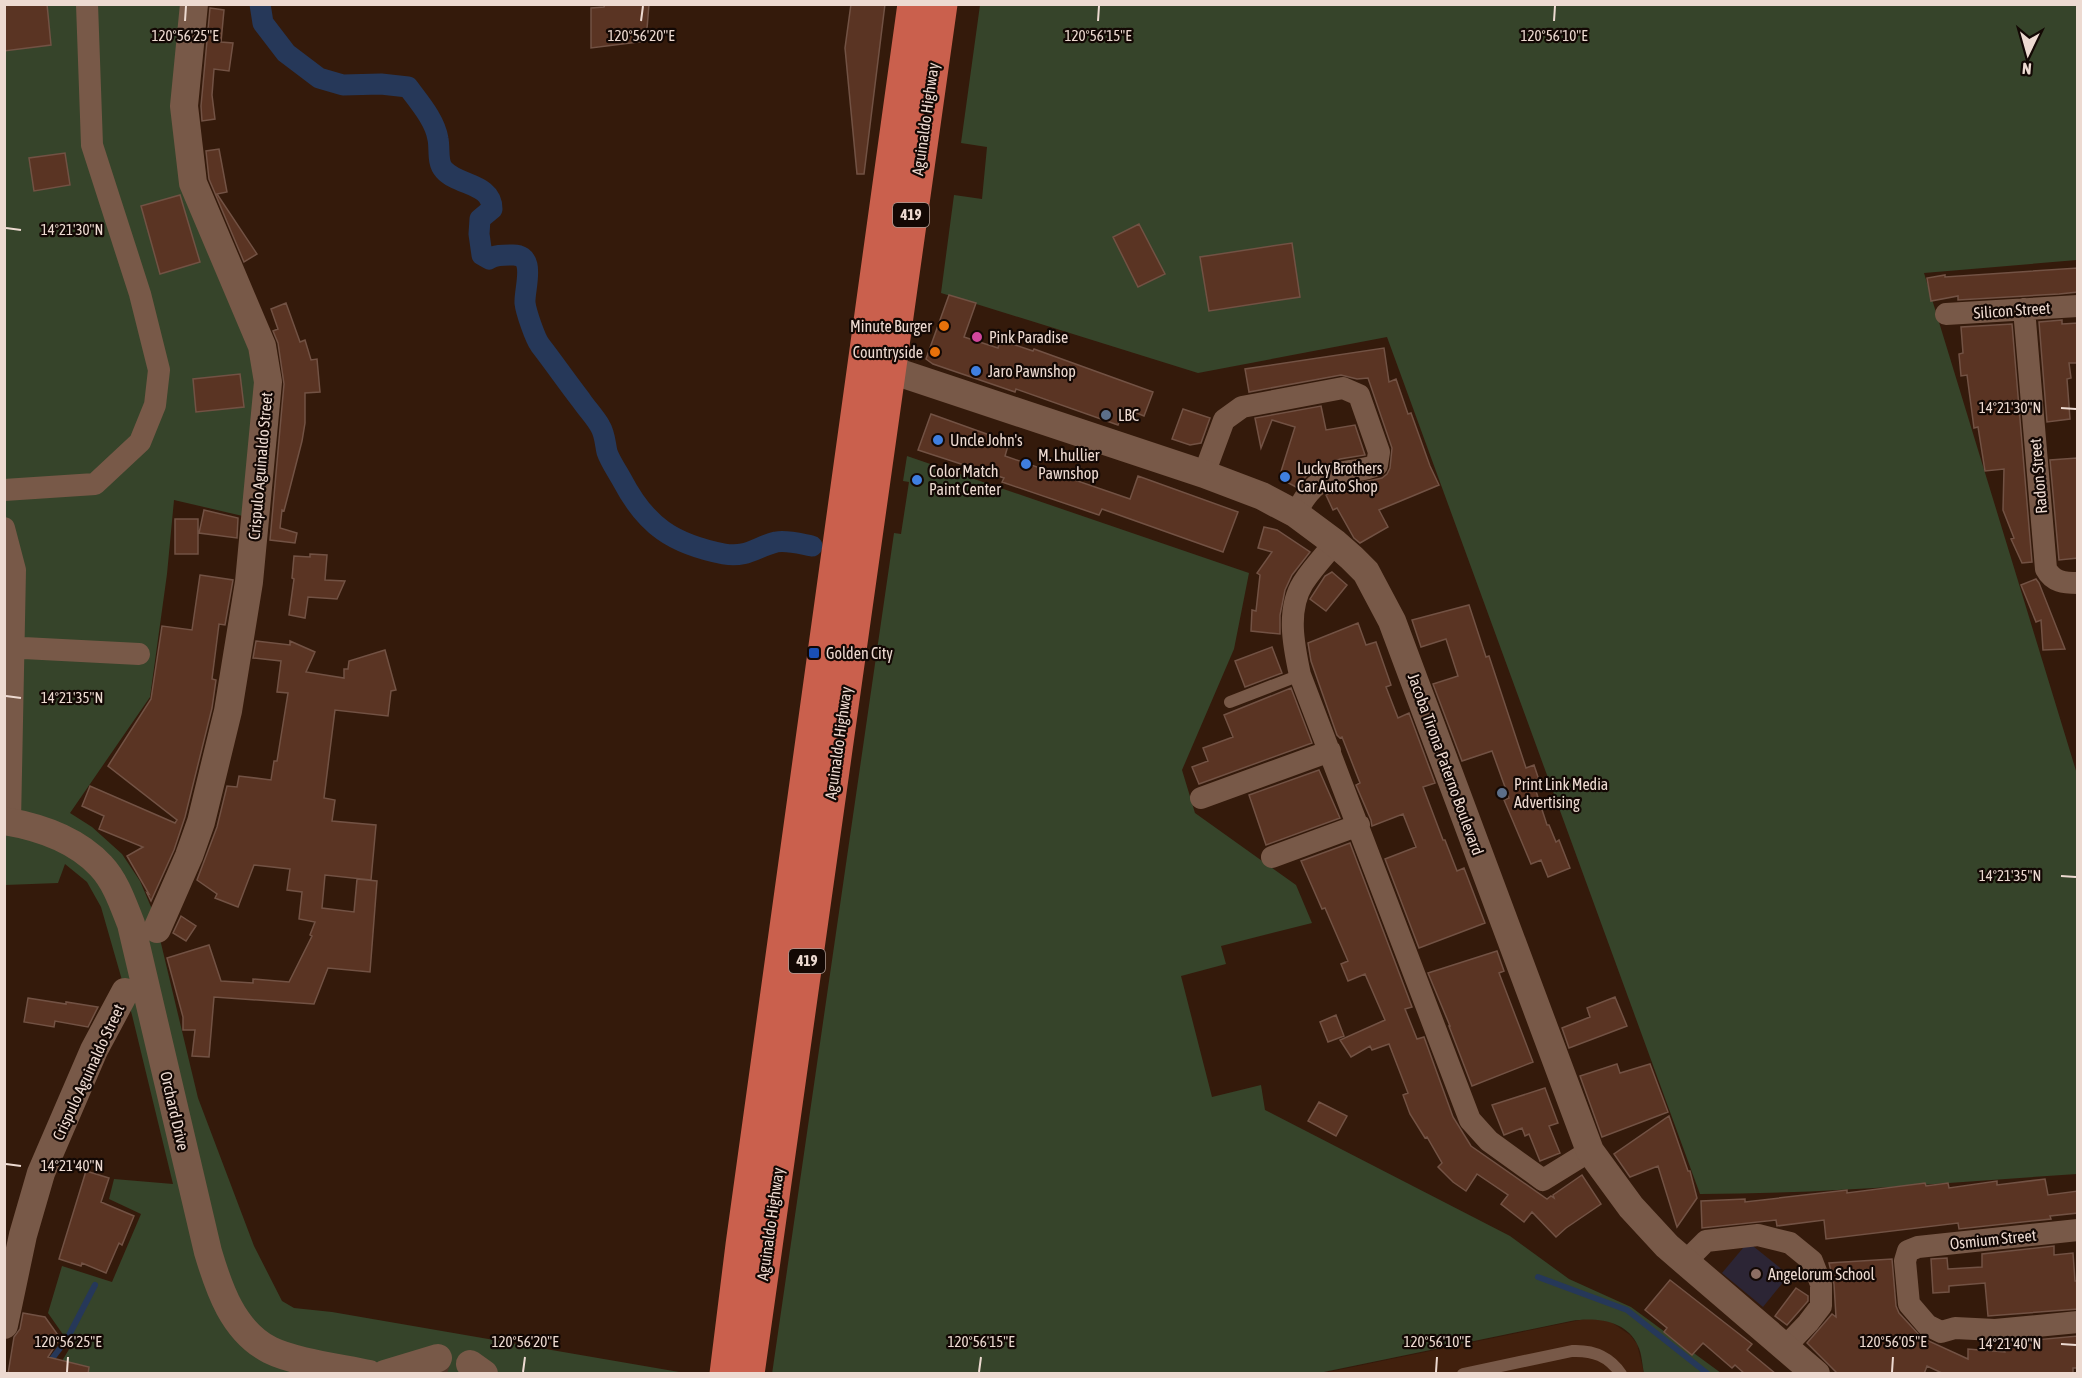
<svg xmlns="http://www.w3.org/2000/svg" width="2082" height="1378" font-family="'Asap Condensed',sans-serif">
<rect width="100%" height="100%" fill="#341a0b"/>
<path fill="#41200d" d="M1585 1319H1599L1611 1322 1630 1335 1637 1344 1644 1373 1319 1374Z"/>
<path fill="#2c2535" d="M1748 1242 1789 1275 1763 1307 1722 1273Z"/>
<path fill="#36442a" d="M4 5H188L175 112 260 376 247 517 174 500 167 574 150 697 70 813 92 827 122 854 140 881 154 914 198 1098 254 1246 282 1301 294 1308 332 1312 685 1373 73 1374 81 1365 62 1361 71 1346 48 1313 62 1266 112 1282 141 1214 109 1199 114 1179 173 1184 132 1015 101 907 87 882 65 864 58 883 5 885Z
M980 5H2077V260L1924 273 2077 774V1174C1952 1182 1826 1194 1700 1194L1387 337 1198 373 941 293 954 195 982 199 987 147 961 143Z
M907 456 1249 573 1234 649 1182 770 1195 813 1296 885 1312 923 1221 946 1226 964 1181 976 1212 1097 1261 1085 1265 1110 1510 1236 1569 1279 1631 1307 1721 1373H1644C1642 1364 1642 1354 1638 1346 1627 1320 1595 1317 1571 1321L1319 1373 772 1374 894 533 901 534 909 482 903 481Z"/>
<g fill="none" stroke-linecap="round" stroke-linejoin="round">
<path stroke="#263859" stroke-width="6" d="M1538 1277 1627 1310 1708 1374
M48 1364 67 1339 95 1285"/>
<path stroke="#263859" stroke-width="21" d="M260 4 263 23 286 53 319 78 343 85 381 84 408 87C419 102 435 120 438 139 440 149 437 163 444 170 458 186 492 183 492 209L480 219 479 234 482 255 489 259C495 255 503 255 511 255 538 253 524 288 525 303 526 312 535 338 540 345 554 363 567 382 581 400 587 409 595 417 600 426 605 434 605 443 607 452 610 461 617 471 622 480 646 526 673 544 724 554 747 558 756 547 776 542 788 540 801 544 812 546"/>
</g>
<path fill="#5a3423" stroke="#725244" stroke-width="1.5" d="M4 4H47L51 45 4 51Z
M605 4H649L646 41 591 48V8L604 7Z
M851 4H885L864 174H857L845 48Z
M210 8 224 10 221 42 233 43 229 71 214 69 212 95 215 119 202 121 201 106Z
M219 149 227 192 217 194 257 254 244 262 209 179 206 151Z
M65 153 70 185 34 191 29 158Z
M180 195 200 262 160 274 141 206Z
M1139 224 1165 274 1138 287 1113 237Z
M1292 243 1300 297 1209 311 1200 257Z
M2078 268V292L2059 294 1958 300V296L1931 301 1927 278 1945 275V277Z
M949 295 976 303 964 337 998 348 1000 340 1033 351 1034 349 1153 392 1144 416 1124 408 1118 425 1016 389 1015 392 933 364 926 359Z
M286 303 300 342 305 340 311 360 317 359 320 392 305 393V423L302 441 284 511 282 510 280 528 297 533 295 543 270 540 284 384 278 343 273 331 278 329 271 309Z
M2062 320V324L2078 323V363H2069L2071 378 2067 379 2070 419 2047 422 2039 322Z
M2012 324 2032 562 2022 563 2011 539 2014 538 2003 510 2004 469 1985 471 1978 427 1974 428 1967 375 1961 376 1959 354 1963 353 1961 327Z
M1384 348 1389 382 1396 379 1408 414 1411 413 1430 466 1439 485 1379 510 1388 527 1360 543 1354 538 1337 508 1333 510 1326 495 1340 487 1382 478 1387 474 1390 468 1392 448 1368 378 1357 379 1341 375 1249 392 1245 369Z
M240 374 244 407 196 412 193 379Z
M1321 406 1326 430 1355 425 1365 455 1340 459 1315 470 1314 468 1296 487 1279 478 1295 427 1272 420 1261 448 1255 418Z
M1183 409 1210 418 1201 443 1190 445 1172 439Z
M931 414 1009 442 1005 456 1130 499 1138 476 1238 512 1223 552 1102 509 1099 515 1002 482 1004 478 918 450Z
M2077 458 2078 558 2059 560 2050 460Z
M204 510 238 518 237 538 199 533Z
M175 519H198V554H175Z
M1264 527 1277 530 1310 552 1292 575 1285 590 1280 615V634L1251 631 1252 610 1256 611 1260 575 1257 573 1272 552 1258 548Z
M310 554 327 555 325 580 345 581 337 599 308 597 305 618 289 615 294 579 292 578 294 556 310 557Z
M1332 572 1347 585 1326 611 1310 599 1325 576Z
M200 575 233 580 225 625 219 624 212 679 216 680 212 708 185 817 174 850 151 901 147 893 149 894 127 856 143 847 99 829 104 816 82 806 90 786 175 823 177 820 108 766 151 699 162 626 192 630Z
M2036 579 2039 583 2065 649 2043 650 2041 620 2036 622 2021 585Z
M1469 605 1486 657 1489 656 1526 768 1534 765 1540 783 1534 785 1547 825H1549L1556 842 1559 840 1570 868 1548 877 1541 860 1531 864 1504 800 1509 798 1492 751 1462 761 1433 684 1458 676 1446 639 1421 647 1412 620Z
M1358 623 1366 645 1376 642 1391 685 1386 687 1398 718 1409 713 1435 783 1423 787 1443 840H1445L1457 871 1464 868 1485 923 1419 948 1385 859 1416 847 1403 814 1372 826 1371 820 1356 785 1360 783 1342 737 1340 738 1337 735 1311 661 1308 643Z
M256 641 290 645V641L315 652 306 672 344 678V669H348L349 661 385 650 396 690 391 691 388 716 335 710 324 798 335 800 332 821 376 825 371 880 325 875 322 908 354 912 357 879 377 881 370 972 328 968 314 1004 214 997 209 1057 192 1056 195 1030H183V1017L167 958 209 945 221 981 253 983V979L289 982 312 936 310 935 315 922 299 919 302 892 287 890 290 869 254 865 238 907 215 898 217 894 197 880 217 827 227 786 237 787 239 776 271 780 274 761H277L288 693 277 692 281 661 253 658Z
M1272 647 1282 673 1245 687 1235 661Z
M1291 688 1312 743 1199 784 1192 767 1208 761 1203 748 1233 737 1224 715Z
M1319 770 1340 818 1266 845 1249 795Z
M1350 843 1412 1007 1405 1009 1417 1039 1424 1037 1453 1117 1471 1146 1547 1199 1551 1196 1554 1198 1553 1195 1582 1175 1601 1204 1566 1228 1556 1237 1532 1212 1524 1222 1501 1204 1508 1195 1477 1174 1466 1191 1453 1182 1438 1167 1442 1163 1427 1137 1425 1138 1410 1114 1403 1095 1408 1093 1389 1044 1372 1050 1370 1046 1351 1057 1340 1040 1385 1020 1365 974 1348 981 1341 964 1348 961 1325 908 1322 909 1301 861Z
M181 916 196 926 186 941 173 933Z
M1497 951 1504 971 1499 973 1533 1062 1472 1086 1449 1026H1450L1428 973Z
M1615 997 1627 1026 1569 1048 1562 1028 1590 1017 1587 1008Z
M28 998 66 1004V1002L98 1007 88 1027 55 1021 54 1027 24 1022Z
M1336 1015 1344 1036 1328 1042 1320 1022Z
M1617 1064 1620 1073 1650 1064 1668 1112 1602 1137 1580 1076Z
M1545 1088 1558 1123 1549 1126 1560 1153 1540 1161 1529 1134 1525 1136 1522 1128 1504 1135 1492 1105Z
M1319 1102 1347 1116 1336 1136 1308 1121Z
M1669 1116 1688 1171H1690L1697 1198 1677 1227 1658 1166 1630 1177 1614 1154Z
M86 1171 109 1178 101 1202 134 1216 122 1245 119 1243 106 1273 82 1263 81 1266 59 1259Z
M2045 1179 2048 1195 2078 1191V1213L2050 1216 2051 1219 1959 1229 1958 1223 1826 1239 1824 1220 1777 1226 1776 1220 1702 1228 1701 1201 1745 1199V1202L1847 1190V1193L1925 1183 1926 1186 1948 1183 1949 1188 1997 1181V1185Z
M2054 1246V1255L2073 1253 2075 1281H2078V1309L1988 1316 1985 1283 1949 1286V1292L1933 1293 1931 1259 1947 1258 1948 1269 1982 1267V1254Z
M1892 1259 1896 1306 1899 1313 1922 1338 1968 1359V1349L2005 1352 2004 1343 2078 1336V1368H2073V1374H1944L1927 1366 1924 1374H1838L1807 1343 1832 1314 1836 1317 1834 1284 1829 1263Z
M1670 1280 1752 1344 1747 1350 1776 1374H1745L1735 1365 1732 1368 1703 1343 1692 1355 1664 1332 1667 1328 1645 1310Z
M1796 1288 1808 1296V1301L1787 1325 1775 1316Z
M23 1313 45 1317 60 1338 48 1357 89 1367 88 1374H8L14 1337 20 1329Z"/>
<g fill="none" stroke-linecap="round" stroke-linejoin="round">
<path stroke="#503729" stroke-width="28" stroke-dasharray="28 14" stroke-linecap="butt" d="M440 1372 447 1374"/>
<path stroke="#785948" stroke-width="12" d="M1230 702 1300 675
M1463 1374 1572 1351C1593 1350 1609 1356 1621 1374"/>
<path stroke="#785948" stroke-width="22" d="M2024 309 2046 569C2053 582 2064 583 2078 583
M1946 314 2078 306
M1204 474 1224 420 1242 407 1343 388 1359 395 1379 452 1377 465C1362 471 1358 469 1344 472 1320 477 1305 493 1296 514
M4 490 95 484 140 442 155 405 159 370 140 294 92 145 87 4
M4 528 15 570 10 822
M1335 543C1324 556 1312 569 1303 583 1286 610 1294 647 1300 675L1470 1120 1489 1141 1543 1180 1590 1151
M4 647 139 654
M1201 798 1330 751
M1272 857 1359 825
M2078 1230 1918 1247 1908 1251 1905 1261 1909 1304 1927 1325 1941 1332 1955 1328 1995 1330 2078 1322
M1686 1261 1706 1241 1758 1235 1790 1243 1812 1261 1821 1284V1306L1808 1323 1785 1347"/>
<path stroke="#785948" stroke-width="28" d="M888 369 1204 474 1262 496 1296 514 1335 543 1352 558 1366 572 1392 621 1590 1151 1631 1207 1667 1246 1816 1374
M4 821C40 827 76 839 101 866 116 882 123 904 131 924L208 1252C219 1289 233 1331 270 1350 294 1362 342 1368 369 1374
M157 929 189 856 201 822 228 711 249 582 268 382 262 346 193 183 184 106 194 4
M4 1325 23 1235 41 1173 94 1050 125 992
M470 1364 484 1374
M385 1374 438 1358"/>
<path stroke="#ca604d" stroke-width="33" d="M726 1374 742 1245 914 4
M748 1374 941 4"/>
</g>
<path fill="none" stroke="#eddad1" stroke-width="2" d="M185 21 186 6M641 21 643 6M1098 21 1099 6M1554 21 1555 6M6 228 21 230M2061 408 2076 409M6 696 21 698M2061 876 2076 877M6 1164 21 1166M2061 1344 2076 1345M67 1372 68 1357M523 1372 525 1357M979 1372 981 1357M1436 1372 1437 1357M1892 1372 1893 1357"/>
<g fill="#e8710a" stroke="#130804" stroke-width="2">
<circle cx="944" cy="326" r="6"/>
<circle cx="935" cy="352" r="6"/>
</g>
<circle fill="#d1479c" stroke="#130804" stroke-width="2" cx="977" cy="337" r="6"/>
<g fill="#3f7fe0" stroke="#130804" stroke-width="2">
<circle cx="976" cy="371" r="6"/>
<circle cx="938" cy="440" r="6"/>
<circle cx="1026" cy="464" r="6"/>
<circle cx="1285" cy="477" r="6"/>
<circle cx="917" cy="480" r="6"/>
</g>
<g fill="#5c6f8a" stroke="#130804" stroke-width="2">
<circle cx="1106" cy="415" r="6"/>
<circle cx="1502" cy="793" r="6"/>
</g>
<rect fill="#1a4fb4" stroke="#130804" stroke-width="2" x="808" y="647" width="12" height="12" rx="3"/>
<circle fill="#8d6e63" stroke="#130804" stroke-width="2" cx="1756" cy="1274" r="6"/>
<g text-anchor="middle" stroke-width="4.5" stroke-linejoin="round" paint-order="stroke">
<g fill="#130804" stroke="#ac9b94" stroke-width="1.5">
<rect x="893" y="203" width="36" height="24" rx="4.5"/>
<rect x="789" y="949" width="36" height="24" rx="4.5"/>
</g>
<g font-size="15" font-weight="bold" fill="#eddad1">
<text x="911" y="220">419</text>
<text x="807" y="966">419</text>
</g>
<g font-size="16" fill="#eddad1" stroke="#130804">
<text transform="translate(925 119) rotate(-82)" y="6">Aguinaldo Highway</text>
<text transform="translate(2012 310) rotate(-4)" y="6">Silicon Street</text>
<text transform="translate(260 466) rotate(-85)" y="6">Crispulo Aguinaldo Street</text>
<text transform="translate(2038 476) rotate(-95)" y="6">Radon Street</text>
<text transform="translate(838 743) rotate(-82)" y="6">Aguinaldo Highway</text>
<text transform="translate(1446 764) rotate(70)" y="6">Jacoba Tirona Paterno Boulevard</text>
<text transform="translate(88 1072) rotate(-65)" y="6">Crispulo Aguinaldo Street</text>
<text transform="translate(175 1111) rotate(77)" y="6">Orchard Drive</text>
<text transform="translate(770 1224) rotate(-82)" y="6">Aguinaldo Highway</text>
<text transform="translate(1993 1239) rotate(-6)" y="6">Osmium Street</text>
</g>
<g font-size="16" fill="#eddad1" stroke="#130804" text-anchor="start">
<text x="932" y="332" text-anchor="end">Minute Burger</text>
<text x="989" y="343">Pink Paradise</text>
<text x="923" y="358" text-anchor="end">Countryside</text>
<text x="988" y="377">Jaro Pawnshop</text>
<text x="1118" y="421">LBC</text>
<text x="950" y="446">Uncle John's</text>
<text x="1038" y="461">M. Lhullier<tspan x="1038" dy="18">Pawnshop</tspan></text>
<text x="1297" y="474">Lucky Brothers<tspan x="1297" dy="18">Car Auto Shop</tspan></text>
<text x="929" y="477">Color Match<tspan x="929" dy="18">Paint Center</tspan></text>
<text x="826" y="659">Golden City</text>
<text x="1514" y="790">Print Link Media<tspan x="1514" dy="18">Advertising</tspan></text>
<text x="1768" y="1280">Angelorum School</text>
</g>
</g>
<g font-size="15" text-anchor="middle" fill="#eddad1" stroke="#130804" stroke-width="4.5" stroke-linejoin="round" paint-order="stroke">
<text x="185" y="41">120°56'25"E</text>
<text x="641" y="41">120°56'20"E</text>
<text x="1098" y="41">120°56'15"E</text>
<text x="1554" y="41">120°56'10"E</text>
<text x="72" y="235">14°21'30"N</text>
<text x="2010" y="413">14°21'30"N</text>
<text x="72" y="703">14°21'35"N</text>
<text x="2010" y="881">14°21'35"N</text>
<text x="72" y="1171">14°21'40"N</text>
<text x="68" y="1347">120°56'25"E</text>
<text x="525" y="1347">120°56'20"E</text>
<text x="981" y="1347">120°56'15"E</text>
<text x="1437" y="1347">120°56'10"E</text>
<text x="1893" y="1347">120°56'05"E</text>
<text x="2010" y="1349">14°21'40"N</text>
</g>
<rect width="2082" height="1378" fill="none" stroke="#eddad1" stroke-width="12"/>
<g transform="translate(2028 54) rotate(185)" stroke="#130804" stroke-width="4.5" paint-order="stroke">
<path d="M0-4.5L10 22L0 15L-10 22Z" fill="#eddad1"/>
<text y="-9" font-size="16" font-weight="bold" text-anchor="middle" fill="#eddad1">N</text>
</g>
</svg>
